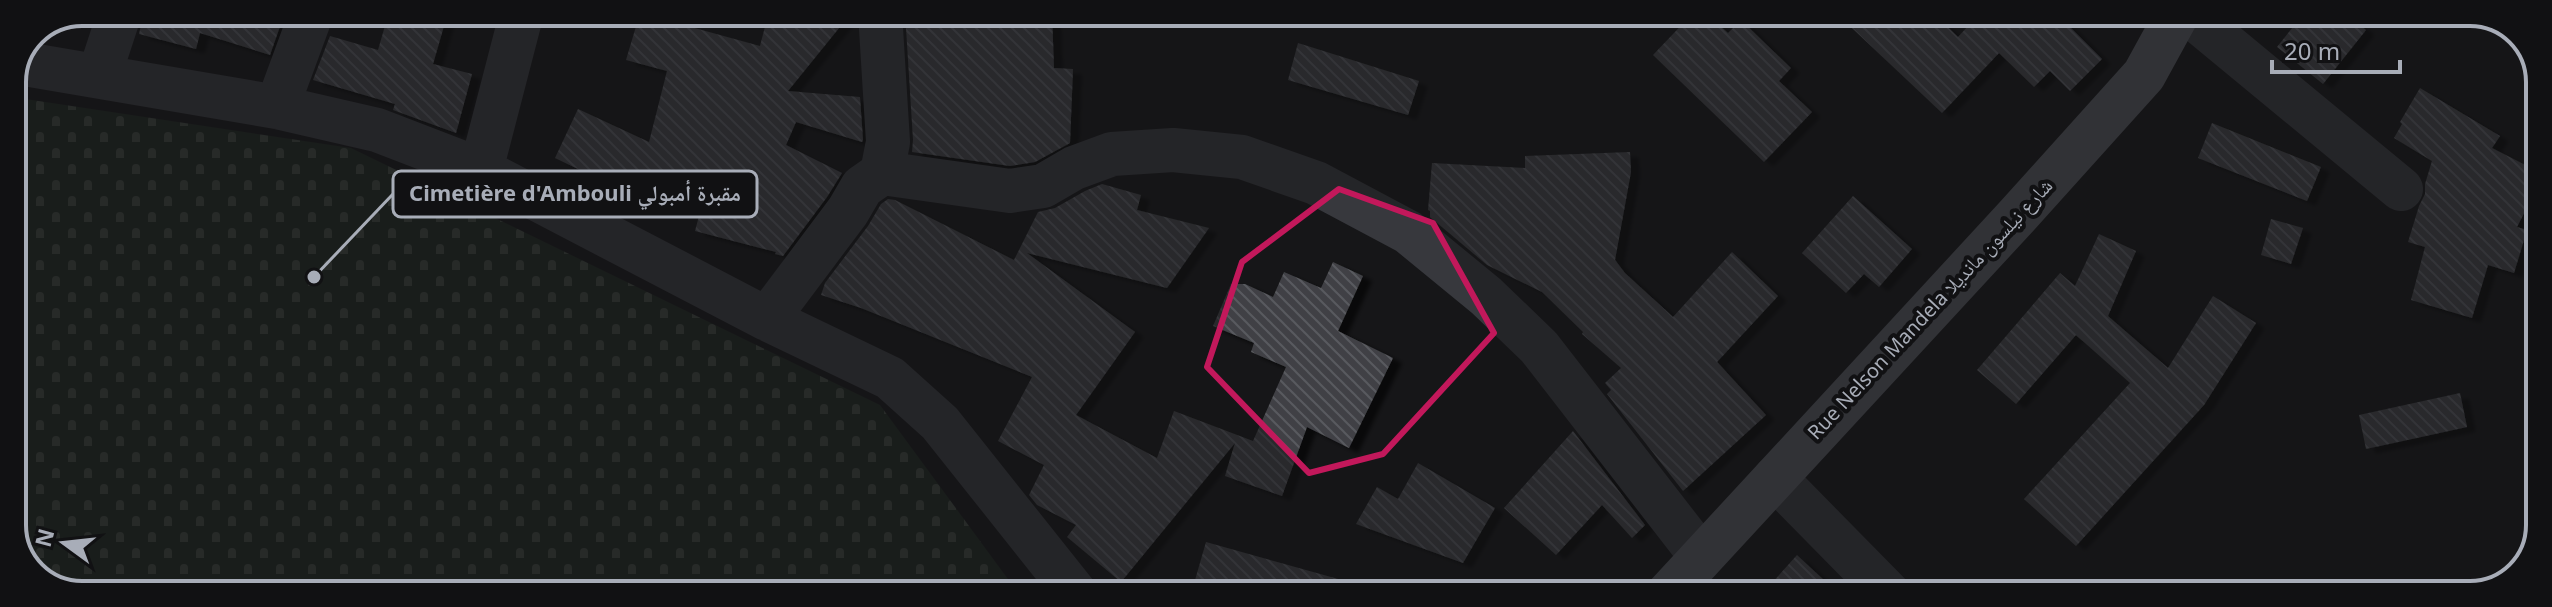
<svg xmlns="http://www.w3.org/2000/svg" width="2552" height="607" font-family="'Noto Sans','Noto Naskh Arabic',sans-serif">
<defs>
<pattern id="cemetery-stones" width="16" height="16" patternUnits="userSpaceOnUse" patternTransform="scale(2)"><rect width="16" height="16" fill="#1e261f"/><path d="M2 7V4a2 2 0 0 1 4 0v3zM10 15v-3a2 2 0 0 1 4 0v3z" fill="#3c433d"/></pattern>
<pattern id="building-back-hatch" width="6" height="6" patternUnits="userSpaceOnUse" patternTransform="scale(2)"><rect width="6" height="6" fill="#404145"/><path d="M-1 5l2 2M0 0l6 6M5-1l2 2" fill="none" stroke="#595a5e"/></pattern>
<filter id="shadow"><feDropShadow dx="9" dy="5" stdDeviation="2" flood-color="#0009"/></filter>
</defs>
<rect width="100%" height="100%" fill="#161618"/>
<path fill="url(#cemetery-stones)" d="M12 97 351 148 880 405 1019 594H405L351 587 331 594H262L239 583 196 594H67L30 572 13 534Z"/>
<path fill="url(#building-back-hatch)" filter="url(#shadow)" d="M144 12H285L270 55 200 33 196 49 139 34Z
M389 12H448L433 64 472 74 456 133 393 110 395 104 313 80 330 36 378 50Z
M799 12H852L788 91 860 97 863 140 862 142 796 122 786 145 842 173 827 197 783 256 775 254 776 252 695 231 703 201 635 178 628 193 555 158 578 109 649 142 667 71 626 60 640 13 760 46 767 19 789 25Z
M905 12 1052 13 1054 68 1073 69 1070 143 1035 162 1010 166 912 152 913 140Z
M1693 13H1706L1728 33 1741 20 1791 68 1779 81 1812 112 1764 162 1653 55Z
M1836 13H1933L1958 37 1980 13H2056L2102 59 2070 91 2050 71 2034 87 1999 53 1942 113Z
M2304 13H2345L2366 30 2323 84 2277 47Z
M1298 43 1419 81 1408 115 1288 80Z
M2420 88 2500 136 2492 148 2539 172V184L2517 227 2527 230 2514 273 2488 265 2472 318 2411 300 2425 247 2408 242 2419 206 2425 194V184L2432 161 2394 138 2402 124 2400 122Z
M2212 123 2321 167 2307 201 2198 158Z
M1630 152 1631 172 1615 260 1625 273 1673 317 1732 252 1778 296 1717 362 1766 415 1683 491 1607 394 1611 390 1605 383 1621 368 1582 334 1583 332 1542 292 1487 265 1430 217V211L1428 210 1432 163 1525 168V156Z
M1102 184 1141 195 1137 210 1209 228 1167 288 1027 253 1135 332 1076 415 1157 458 1174 411 1253 441 1286 367 1251 352 1254 343 1213 326 1231 284H1245L1273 297 1284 272 1321 288 1333 262 1363 276 1338 331 1393 358 1349 448 1307 427 1282 496 1225 476 1235 443 1121 582 1067 537 1076 525 1037 505 1029 495 1044 465 998 441 1032 377 861 308 821 295 825 283 868 226 881 204 888 199 895 200 1014 260 1038 212 1055 208 1085 191Z
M1853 196 1912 249 1879 287 1864 274 1846 293 1802 253Z
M2271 219 2303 228 2291 264 2261 255Z
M2099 234 2136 251 2108 316 2168 368 2213 296 2256 323 2204 405 2076 546 2024 499 2130 383 2076 335 2016 404 1977 370 2060 273 2075 286Z
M2460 393 2467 427 2366 449 2359 415Z
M1573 431 1645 525 1632 538 1602 505 1556 555 1504 508Z
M1418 463 1495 508 1463 563 1356 524 1377 487 1398 499Z
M1206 542 1356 584 1355 594H1191Z
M1797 555 1840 595H1761Z"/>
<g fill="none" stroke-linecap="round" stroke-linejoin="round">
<path stroke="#37383d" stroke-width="44" d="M2200 23 2401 189
M19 63 277 107 377 130 481 170 767 319 890 378 940 423 1076 594
M99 76 120 12
M277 107 312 12
M481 170 522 12
M882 173 1010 191 1043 186 1074 168 1112 154 1173 150 1242 157 1316 183 1408 232 1486 296 1539 347 1701 556
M767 319 848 211 862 187 882 173 888 142 880 12
M1775 478 1890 595"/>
<path stroke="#53555c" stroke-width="44" d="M1667 595 2017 216 2144 75 2178 13"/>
</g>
<path d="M0 0H2552V607H0ZM1339 189 1433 223 1494 333 1383 454 1309 473 1207 367 1242 262Z" fill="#161618" fill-opacity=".55" fill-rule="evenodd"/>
<path fill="none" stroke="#c2185b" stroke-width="6" stroke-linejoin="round" d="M1339 189 1433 223 1494 333 1383 454 1309 473 1207 367 1242 262Z"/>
<g text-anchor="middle" stroke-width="8" stroke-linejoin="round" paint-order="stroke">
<g font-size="20" fill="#a8adb8" stroke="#111113">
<text transform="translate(1930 309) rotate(-47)" y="7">Rue Nelson Mandela شارع نيلسون مانديلا</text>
</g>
</g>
<path d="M0 0H2552V607H0ZM82 26H2470A56 56 0 0 1 2526 82V525A56 56 0 0 1 2470 581H82A56 56 0 0 1 26 525V82A56 56 0 0 1 82 26Z" fill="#111113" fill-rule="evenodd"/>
<path fill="none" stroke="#a8adb8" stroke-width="4" d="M82 26H2470A56 56 0 0 1 2526 82V525A56 56 0 0 1 2470 581H82A56 56 0 0 1 26 525V82A56 56 0 0 1 82 26Z"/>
<path fill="none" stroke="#a8adb8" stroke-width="3" d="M314 277L393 194"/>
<circle fill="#a8adb8" stroke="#111113" stroke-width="3" cx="314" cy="277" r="8"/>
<rect fill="#111113" stroke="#a8adb8" stroke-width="3" x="393" y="171" width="364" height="46" rx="8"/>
<g font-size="22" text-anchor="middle" font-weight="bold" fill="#a8adb8">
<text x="575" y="201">Cimetière d'Ambouli مقبرة أمبولي</text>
</g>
<g transform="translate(64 543) rotate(285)" stroke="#111113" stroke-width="6" paint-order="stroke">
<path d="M0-6L14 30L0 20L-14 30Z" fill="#a8adb8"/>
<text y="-12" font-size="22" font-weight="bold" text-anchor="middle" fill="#a8adb8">N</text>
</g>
<path d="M2272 60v12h128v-12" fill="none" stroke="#a8adb8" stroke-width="4"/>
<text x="2284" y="60" font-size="24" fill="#a8adb8" stroke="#111113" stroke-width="6" paint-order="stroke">20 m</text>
</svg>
